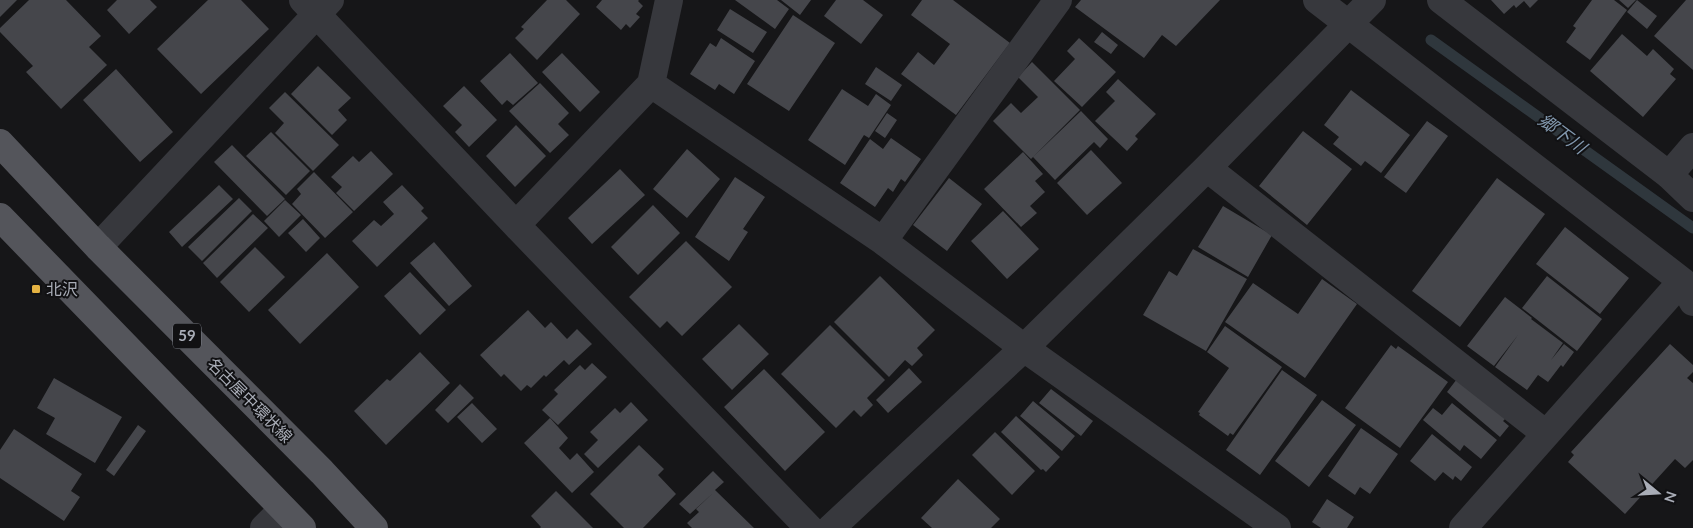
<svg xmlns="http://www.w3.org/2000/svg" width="1693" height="528" font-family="Lato,'Noto Sans JP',sans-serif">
<rect width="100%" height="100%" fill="#161618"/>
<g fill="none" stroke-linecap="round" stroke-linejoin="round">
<path stroke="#2f373d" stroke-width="11" d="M1431 40 1693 228"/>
</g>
<path fill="#45464b" d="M0 0H17L0 17Z
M29 0H66L101 36 89 47 107 65 61 109 26 72 33 66 0 32V28Z
M117 0H150L157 7 129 34 107 10Z
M208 0H241L269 29 201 94 157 49Z
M547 0H566L580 14 537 60 515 38 524 29 521 27Z
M602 0H639L638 1 643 6 636 14 640 17 630 28 626 24 621 30 596 7Z
M735 0H777L789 9 775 29Z
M781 0H811L800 15Z
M836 0H863L883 15 861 44 824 16Z
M922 0H953L1010 43 956 115 901 74 918 52 934 65 950 44 911 15Z
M1081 0H1220L1176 46 1162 35 1144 58 1075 7Z
M1491 0H1538L1530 8 1524 1 1516 8 1514 5 1504 14Z
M1592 0H1614L1627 10 1590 60 1566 42 1576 28 1573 26Z
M1619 0H1636L1628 8Z
M1637 0 1657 16 1647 29 1627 12Z
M1686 0H1693V70L1654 36Z
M730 9 767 32 753 53 717 30Z
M793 15 835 43 789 111 747 84Z
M1102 32 1118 45 1111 54 1094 42Z
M1622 34 1647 56 1653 49 1674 69 1670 74 1676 79 1643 117 1590 71Z
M721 38 755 61 734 94 719 84 715 90 690 74 710 43 716 47Z
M1079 38 1116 72 1082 107 1054 81 1075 59 1067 51Z
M510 53 538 83 513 105 507 100 502 105 480 81Z
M562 53 600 92 580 112 542 72Z
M1032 62 1080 110 1031 159 993 121 1011 103 1021 113 1038 97 1018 77Z
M318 66 351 98 338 110 347 120 332 135 291 94Z
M876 67 902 85 891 101 865 84Z
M116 69 173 132 140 162 83 100Z
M1118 79 1156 114 1135 136 1138 139 1127 151 1095 121 1115 101 1106 92Z
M540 83 569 113 558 124 569 135 550 153 509 111Z
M464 86 497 120 469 147 455 132 462 125 443 106Z
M842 89 868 106 876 94 891 105 869 138 864 135 845 165 808 140Z
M1351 90 1410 135 1381 173 1365 161 1361 166 1333 144 1339 137 1324 125Z
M285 92 339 145 313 171 275 133 284 123 269 108Z
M1081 111 1108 139 1100 148 1094 142 1055 180 1033 157Z
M887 113 897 120 885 138 875 131Z
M1427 121 1448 136 1406 193 1384 177Z
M516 125 546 156 515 187 486 156Z
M1303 131 1352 169 1307 225 1259 186Z
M271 132 310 171 286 195 246 156Z
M891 138 921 159 905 182 901 179 893 192 888 188 875 207 840 183 870 139 883 149Z
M232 145 285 199 267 216 214 162Z
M687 149 720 179 687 218 653 189Z
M1091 150 1122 183 1087 215 1057 183Z
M371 151 393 174 354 211 336 193 342 187 331 177 353 156 359 162Z
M1023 152 1043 174 1035 181 1045 192 1030 206 1037 213 1021 227 984 189Z
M620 169 645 195 592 244 568 218Z
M314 172 353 212 325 238 292 204 301 194 297 189Z
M735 177 765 197 743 229 748 232 729 261 695 237Z
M949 178 982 204 947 251 913 225Z
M1497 178 1545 214 1460 327 1412 291Z
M219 185 233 199 182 247 169 232Z
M402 185 424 208 421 211 428 218 377 267 352 241 374 220 381 226 394 214 383 202Z
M239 198 252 211 202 261 188 247Z
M285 200 301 215 279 237 264 221Z
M653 205 680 233 638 275 611 247Z
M1223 206 1272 235 1248 277 1198 247Z
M1003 211 1039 249 1007 279 971 241Z
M253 214 268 228 217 278 203 263Z
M303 219 320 238 306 252 288 233Z
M1565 227 1629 278 1600 314 1536 264Z
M686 241 732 287 682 336 667 321 660 328 629 297Z
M434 242 472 286 449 306 410 263Z
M255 247 285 277 249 312 220 282Z
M1193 249 1247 279 1206 351 1143 315 1169 271 1177 276Z
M327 253 359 287 300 344 268 310Z
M410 272 446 310 420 335 384 296Z
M880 276 935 330 917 348 923 355 912 366 905 360 889 377 834 322Z
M1547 276 1602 319 1577 351 1522 308Z
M1322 279 1357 304 1305 378 1225 322 1253 283 1298 314Z
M1505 297 1532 318 1531 319 1563 343 1551 360 1564 344 1574 352 1563 367 1561 365 1548 382 1538 375 1527 390 1495 367 1518 335 1494 366 1467 346Z
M528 310 545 328 551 322 567 339 577 329 592 344 569 365 564 360 546 377 544 375 531 388 527 385 521 391 504 374 501 377 480 355Z
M739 324 769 354 732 390 702 359Z
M830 325 885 380 867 398 873 405 861 417 854 410 836 428 781 374Z
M1225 326 1282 367 1233 435 1230 433 1228 436 1199 415 1200 413 1198 412 1229 368 1207 352Z
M1670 344 1693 365V372L1687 378 1693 383V460L1685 468 1675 459 1625 514 1568 462 1574 455 1571 452Z
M1391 345 1396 349 1398 346 1448 382 1400 448 1345 408Z
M420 352 450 383 386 445 354 411 387 379 390 381Z
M592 363 607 377 558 425 542 410 558 394 554 390 580 365 585 370Z
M909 368 922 382 888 413 876 400Z
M764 369 825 432 785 471 724 407Z
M1282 370 1317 395 1260 475 1226 450Z
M1460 375 1508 416 1503 421 1509 426 1500 437 1447 392Z
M54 378 122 417 95 463 46 434 55 418 37 408Z
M460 384 474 398 448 423 435 410Z
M1051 389 1093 421 1081 436 1039 403Z
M1322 400 1356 425 1309 487 1275 461Z
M1033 401 1075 436 1062 451 1020 416Z
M631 402 648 420 598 468 584 454 598 440 590 432 615 408 620 413Z
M472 403 497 429 482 443 457 417Z
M1452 403 1497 440 1481 459 1464 445 1460 451 1423 420 1433 408 1442 415Z
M1016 416 1060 457 1046 472 1043 469 1041 470 1001 432Z
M550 418 568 438 559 448 570 460 577 453 594 472 572 493 524 443Z
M138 425 146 431 114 476 106 470Z
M1361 428 1398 454 1370 494 1360 487 1355 495 1328 476Z
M14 429 82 474 71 491 80 497 64 521 0 478V450Z
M995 432 1035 471 1012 495 972 455Z
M1432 434 1472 467 1461 481 1455 476 1453 480 1443 472 1435 481 1410 461Z
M639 445 664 469 658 475 676 494 643 528H624L590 494Z
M713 471 724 482 715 490 754 528H692L687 523 699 512 696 509 713 493 690 514 679 504Z
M958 479 1000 519 991 528H932L921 518Z
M556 491 593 528H540L541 527 531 516Z
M1327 499 1354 517 1347 528H1321L1312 522Z"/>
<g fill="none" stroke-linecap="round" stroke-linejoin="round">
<path stroke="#37383d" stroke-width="28" d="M303 0 516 225 809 528
M1317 0 1682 281 1693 302
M1441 0 1669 175 1693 198
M651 84 883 241 1024 348 1277 528
M1207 168 1546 434
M1669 175 1693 147
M516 225 651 84 669 0
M883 241 1058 0
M98 247 330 0
M264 528 283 509
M831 528 1024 348 1207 168 1372 0
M1463 528 1682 281"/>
<path stroke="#54555b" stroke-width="28" d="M0 143 98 247 322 472 374 528
M0 217 302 528"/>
</g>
<rect fill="#e4b242" stroke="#111113" stroke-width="2" x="31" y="284" width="10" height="10" rx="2.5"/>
<g text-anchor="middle" stroke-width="4" stroke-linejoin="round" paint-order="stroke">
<rect fill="#111113" stroke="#7b7e86" stroke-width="1" x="173" y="323.5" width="28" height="25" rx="4"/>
<g font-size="15" font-weight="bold" fill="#a9adb7">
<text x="187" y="341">59</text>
</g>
<g font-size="16" fill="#a9adb7" stroke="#111113" text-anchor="start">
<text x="46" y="295">北沢</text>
</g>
<g font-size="16" fill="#a9adb7" stroke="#111113">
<text transform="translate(250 400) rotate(45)" y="6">名古屋中環状線</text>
</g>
<g font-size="18" font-style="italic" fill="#8399af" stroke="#111113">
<text transform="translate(1562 134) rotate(36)" y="6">郷下川</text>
</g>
</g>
<g transform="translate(1658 493) rotate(108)" stroke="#111113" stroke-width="4" paint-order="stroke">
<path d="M0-4L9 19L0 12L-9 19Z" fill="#a9adb7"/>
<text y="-8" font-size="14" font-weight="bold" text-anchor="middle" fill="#a9adb7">N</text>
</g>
</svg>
